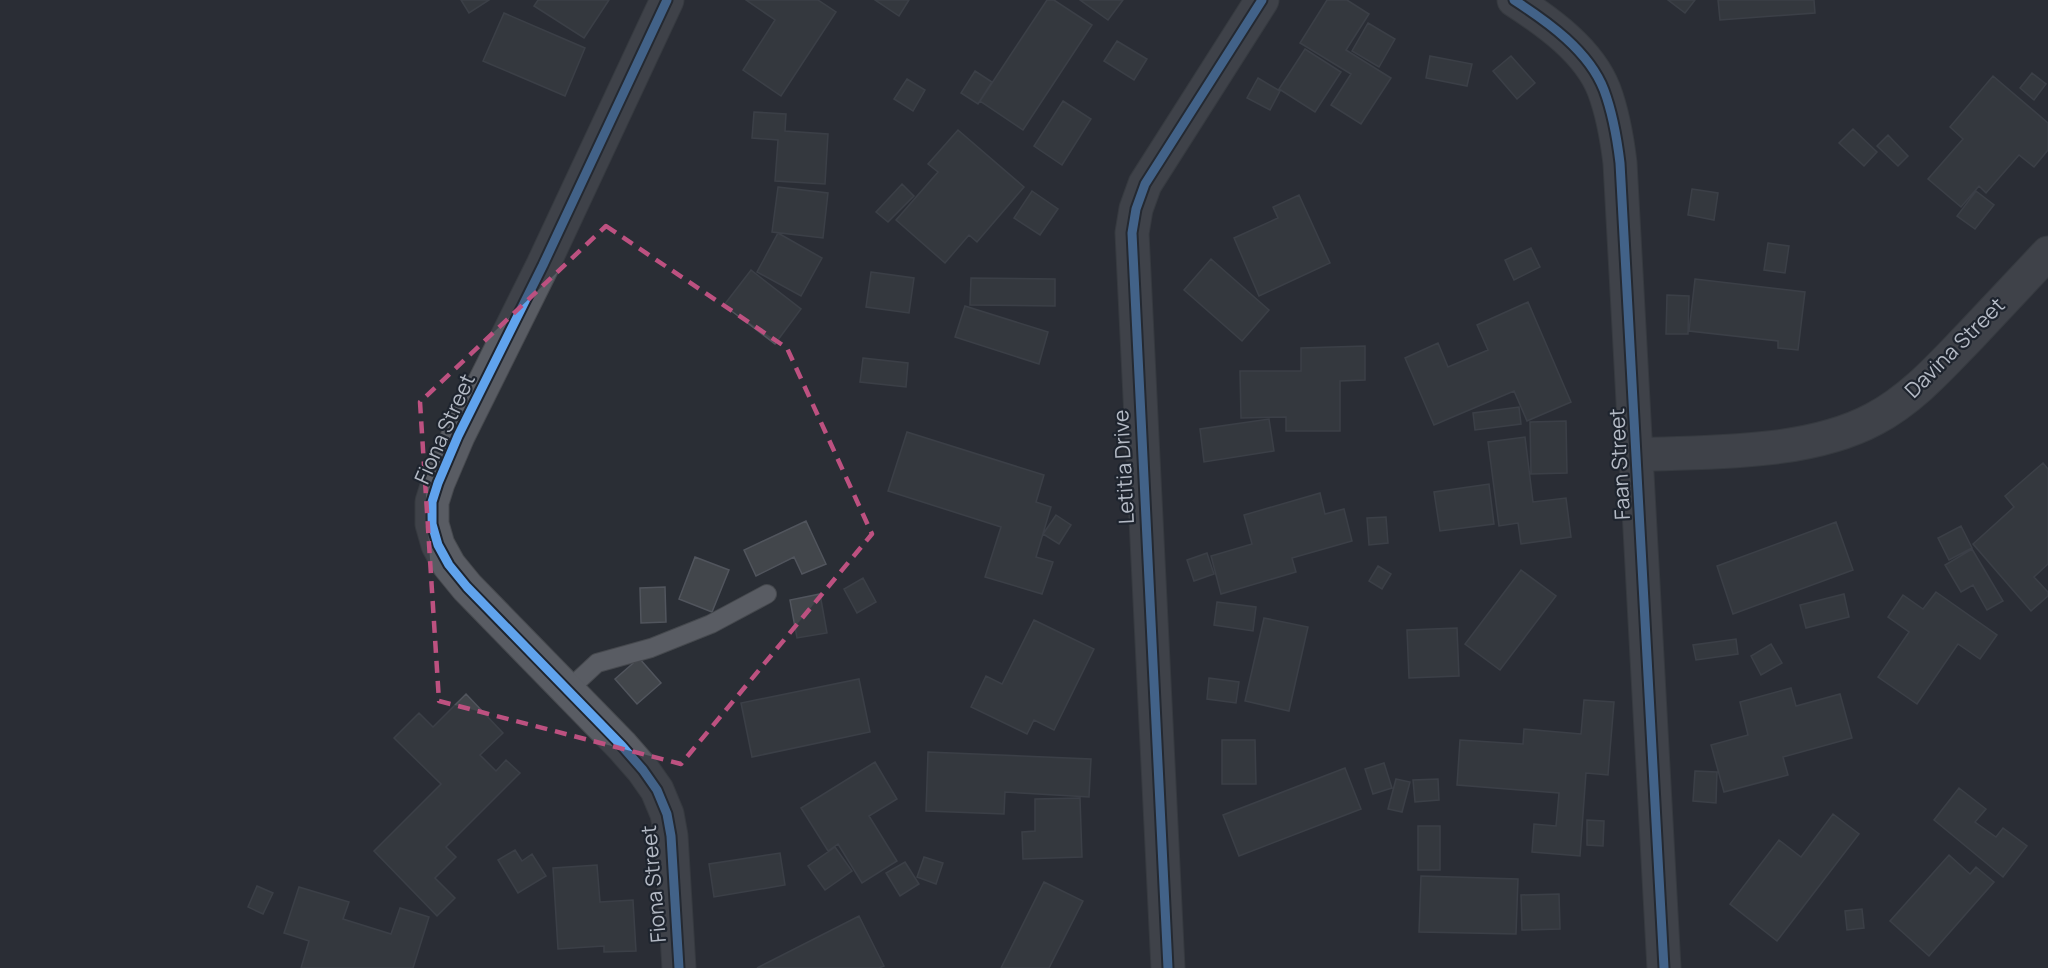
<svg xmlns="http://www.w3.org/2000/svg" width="2048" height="968" font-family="Manrope,sans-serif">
<rect width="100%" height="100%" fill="#2a2e35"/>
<path fill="#42464b" stroke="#51555d" stroke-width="1.5" d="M461 0H489L469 13Z
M538 0H609L584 38 534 6Z
M746 0H818L836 12 781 96 743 70 775 20Z
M875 0H909L899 16Z
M1047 0H1054L1092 25 1023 130 980 101Z
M1080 0H1123L1108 20Z
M1327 0H1347L1369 14 1346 50 1391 78 1361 124 1331 105 1351 74 1300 43Z
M1668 0H1695L1685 13Z
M1718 0H1814L1815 13 1720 20Z
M504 13 585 48 565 96 483 61Z
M1368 23 1395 39 1379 67 1352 51Z
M1117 41 1147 59 1134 80 1104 61Z
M1305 49 1341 72 1315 112 1279 89Z
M1430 56 1472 64 1467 86 1426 78Z
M1511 56 1535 83 1517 99 1493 71Z
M975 71 992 82 978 104 961 93Z
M2032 73 2046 84 2034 100 2020 88Z
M1993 76 2048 123V150L2034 167 2019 155 1986 193 1979 186 1961 207 1928 179 1963 139 1950 127Z
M1258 78 1280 91 1270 110 1247 98Z
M907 79 925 90 913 111 894 99Z
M1063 101 1091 119 1062 165 1034 146Z
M754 112 786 114 785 131 828 134 825 184 775 181 778 140 752 138Z
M1853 129 1877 152 1864 166 1839 143Z
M958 130 1024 187 977 242 969 235 945 263 896 220 938 172 928 164Z
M1888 135 1908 156 1898 166 1877 146Z
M902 184 914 196 888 222 876 212Z
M778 187 828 193 823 238 772 232Z
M1692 189 1718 193 1714 220 1688 215Z
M1032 191 1058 209 1040 235 1014 218Z
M1976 191 1994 205 1975 229 1957 216Z
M1299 195 1330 263 1259 296 1234 238 1278 218 1273 207Z
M778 233 822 258 801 296 757 272Z
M1768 243 1789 246 1785 273 1764 270Z
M1531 248 1540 267 1514 280 1505 260Z
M1211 259 1269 310 1242 341 1184 290Z
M751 270 801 309 775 344 724 305Z
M871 272 914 278 909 313 866 307Z
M971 278 1055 279V306L970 305Z
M1695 279 1805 292 1798 350 1778 348V341L1689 331Z
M1667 295 1689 296 1688 334H1666Z
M1528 302 1571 402 1527 421 1514 391 1434 425 1405 358 1438 343 1448 367 1488 350 1477 325Z
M965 306 1048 332 1039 364 955 337Z
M1365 346V380L1340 381V431H1286V417L1241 418 1240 371H1301V348Z
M863 358 908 363 906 387 860 382Z
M1519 407 1521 424 1475 430 1473 413Z
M1269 419 1274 451 1204 462 1200 429Z
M1566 421 1567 473 1531 474 1530 422Z
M907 432 1044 475 1036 502 1051 507 1036 557 1053 562 1042 594 985 577 1001 527 888 491Z
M1525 437 1533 502 1566 498 1571 537 1521 544 1518 523 1499 526 1488 442Z
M2043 463 2048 469V564L2034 577 2048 592V596L2031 611 1973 544 2014 507 2005 496Z
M1489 484 1494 524 1440 531 1434 492Z
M1320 493 1325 514 1344 509 1352 541 1292 558 1296 572 1221 594 1211 556 1252 544 1244 515Z
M1056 515 1071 525 1059 544 1043 534Z
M1386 517 1388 543 1369 545 1367 518Z
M806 521 826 564 802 574 794 557 756 576 744 550Z
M1836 522 1853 570 1733 614 1717 566Z
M1961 526 1972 548 1949 560 1938 538Z
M1972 549 2003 601 1987 610 1973 585 1961 592 1945 565Z
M1207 553 1214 574 1194 581 1187 560Z
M695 557 729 570 712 612 679 599Z
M1378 566 1391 574 1382 589 1369 581Z
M1521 570 1556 596 1500 670 1465 644Z
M863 578 876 602 857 613 844 589Z
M665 587 666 622 641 623 640 588Z
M1936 592 1997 635 1980 659 1958 644 1917 704 1878 677 1909 632 1888 617 1903 595 1923 609Z
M820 594 827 633 797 638 790 600Z
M1844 594 1849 617 1806 628 1800 605Z
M1217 602 1256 607 1253 631 1214 625Z
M1264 618 1308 627 1289 711 1245 701Z
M1034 620 1094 649 1054 730 1034 720 1027 734 971 707 986 676 1002 684Z
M1457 628 1459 676 1409 678 1407 630Z
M1736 639 1738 654 1696 660 1693 645Z
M1771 644 1782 663 1761 675 1751 656Z
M639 658 661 683 637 704 615 679Z
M1209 678 1239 682 1236 703 1207 699Z
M859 679 870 732 752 757 741 703Z
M1791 688 1796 706 1840 694 1852 738 1783 757 1788 775 1724 792 1711 745 1748 735 1740 702Z
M466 694 503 733 480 755 496 771 506 760 520 773 446 847 456 857 435 878 455 898 437 916 374 851 441 784 394 738 419 713 433 727Z
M1584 700 1614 702 1608 775 1586 773 1580 856 1532 852 1534 824 1556 826 1559 793 1457 785 1460 740 1523 744 1524 729 1581 734Z
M1222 740H1255L1256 784H1222Z
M928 752 1091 759 1089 797 1005 792 1004 814 926 811Z
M875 762 897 799 869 816 897 861 862 883 838 844 828 851 801 808Z
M1384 763 1392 788 1373 794 1365 769Z
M1345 768 1361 809 1239 856 1223 815Z
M1695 771 1717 772 1716 803 1693 801Z
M1396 779 1410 782 1402 812 1388 809Z
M1438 779 1439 800 1415 802 1413 780Z
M1959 788 1986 809 1975 822 1996 837 2003 828 2027 846 2003 877 1934 820Z
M1080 798 1082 857 1023 859 1022 832 1035 831V799Z
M1833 814 1859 834 1777 941 1730 904 1779 840 1801 857Z
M1587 820 1604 821 1603 846 1587 845Z
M1418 826H1440V870H1418Z
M835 847 852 871 825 890 808 866Z
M515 850 522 861 532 854 546 876 518 893 498 860Z
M780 853 785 885 714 897 709 864Z
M1949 855 1970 874 1976 867 1994 882 1929 956 1890 921Z
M924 857 943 863 936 884 917 877Z
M905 862 919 884 900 896 886 873Z
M597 865 600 902 633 900 636 951 604 952V946L558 949 553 868Z
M1421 876 1518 879 1516 934 1419 932Z
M1044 882 1083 901 1049 968H1001Z
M257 886 273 893 263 914 248 907Z
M299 887 349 902 343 919 391 934 400 908 429 917 413 968H301L309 941 284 933Z
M1559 894 1560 929 1522 930 1521 895Z
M1862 909 1864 928 1847 930 1845 911Z
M859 916 884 966 879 968H757Z"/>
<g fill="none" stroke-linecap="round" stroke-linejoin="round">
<g stroke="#46494e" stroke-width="20">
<path id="service" d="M568 690 597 663 651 648 711 624 767 594"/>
</g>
<g stroke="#46494e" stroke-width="35">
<path id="minor" d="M667 0 543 265 458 436 438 483 432 502V524L438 545 449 565 467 587 622 746 643 770 657 790 667 814 671 836 679 968
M1514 0C1548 22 1589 51 1604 90 1613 114 1617 138 1620 163L1664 968
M1637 455C1712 451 1807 455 1874 419 1912 399 1941 366 1970 336 1996 308 2022 281 2048 253
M1168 968 1132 233 1136 209 1145 184 1262 0"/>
</g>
<use href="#service" stroke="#595c63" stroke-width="18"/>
<use href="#minor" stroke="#595c63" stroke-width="33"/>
<g stroke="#1e242e" stroke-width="13">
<path id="cycleway" d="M667 0 543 265 458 436 438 483 432 502V524L438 545 449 565 467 587 622 746 643 770 657 790 667 814 671 836 679 968
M1514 0C1548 22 1589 51 1604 90 1613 114 1617 138 1620 163L1664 968
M1168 968 1132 233 1136 209 1145 184 1262 0"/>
</g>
<use href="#cycleway" stroke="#60a3ed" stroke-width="9"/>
</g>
<path d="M0 0H2048V968H0ZM606 226 787 348 872 534 681 764 439 701 420 402Z" fill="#2a2e35" fill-opacity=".55" fill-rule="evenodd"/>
<path fill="none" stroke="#bd5180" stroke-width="4.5" stroke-dasharray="12 8" stroke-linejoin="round" d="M606 226 787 348 872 534 681 764 439 701 420 402Z"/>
<g text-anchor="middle" stroke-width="4.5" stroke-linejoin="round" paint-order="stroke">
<g font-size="21" fill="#b4bac5" stroke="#1e242e">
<text transform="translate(1955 348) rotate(-45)" y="7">Davina Street</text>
<text transform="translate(445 429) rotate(-66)" y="7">Fiona Street</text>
<text transform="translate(1620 464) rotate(-93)" y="7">Faan Street</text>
<text transform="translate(1124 467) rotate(-93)" y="7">Letitia Drive</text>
<text transform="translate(654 884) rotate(-95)" y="7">Fiona Street</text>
</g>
</g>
</svg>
